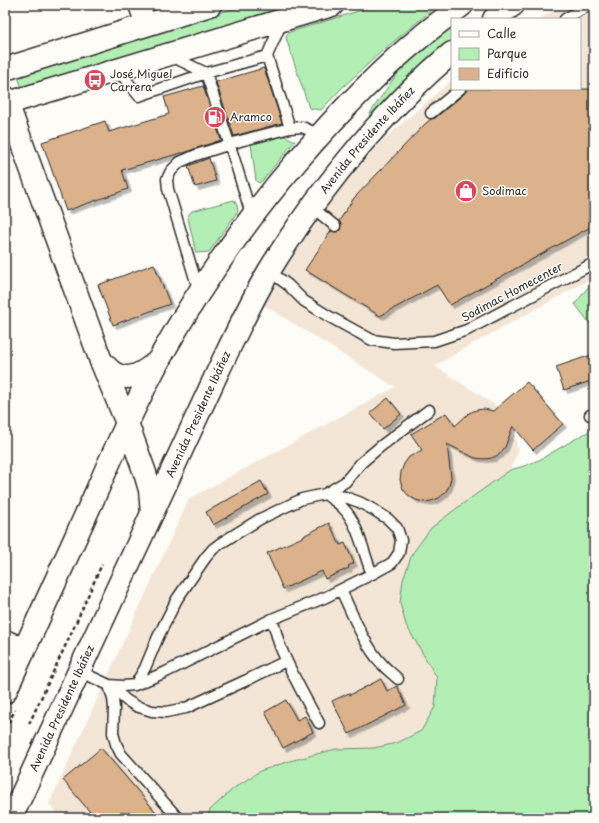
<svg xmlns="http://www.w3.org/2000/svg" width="599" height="823" font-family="'Playpen Sans',sans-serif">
<defs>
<filter id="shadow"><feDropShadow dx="3.5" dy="3.5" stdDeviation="0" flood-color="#0004"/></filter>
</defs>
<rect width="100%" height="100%" fill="#fdfcf7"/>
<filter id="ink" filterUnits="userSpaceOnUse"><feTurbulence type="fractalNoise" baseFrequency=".025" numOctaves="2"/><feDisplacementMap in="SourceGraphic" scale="8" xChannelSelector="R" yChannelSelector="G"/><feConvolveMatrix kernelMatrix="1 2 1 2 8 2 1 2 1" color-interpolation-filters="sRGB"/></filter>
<g filter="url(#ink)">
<path fill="#f3e6d7" d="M562 5H594V277L469 346 435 366 498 407 513 426 518 452 510 470 457 508 431 528 412 554 403 580 400 603 406 625 437 678 435 707 421 731 397 743 374 748 336 749 290 761 260 771 234 788 210 810 207 818H62L49 804 189 499 395 387 264 305 290 259 321 212 355 169 384 139 452 80V89H580V19H540Z"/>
<path fill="#b3efb4" stroke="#6f8d70" d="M246 5H298L22 88 17 74Z
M378 5H438L381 52 343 87 321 110 309 108 286 38 287 34 290 32Z
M452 24V43L413 76 370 116 369 115C379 100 391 81 403 67 417 51 435 38 452 24Z
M285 136 295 141 262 181 259 183 256 181 251 144Z
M234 200 237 205 238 211 209 252 196 253 188 218 189 214 192 211Z
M594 283V326L591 325 575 304 589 286Z
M591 430H594V818H207L210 810 234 788 260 771 290 761 336 749 374 748 397 743 421 731 435 707 437 678 406 625 400 603 403 580 412 554 431 528 457 508 510 470 524 466 539 460Z"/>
<path fill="#dcb28c" stroke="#2b2b2b" filter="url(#shadow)" d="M264 68 282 123 234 136 216 82Z
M203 86 221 140 194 149 184 153H181L122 170 128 189 66 211 42 142 105 121 109 132 169 114 164 97Z
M468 89H594V225L450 305 437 285 380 316 305 270 331 231 337 232 340 230 341 224 339 221 354 198 425 124 431 119 435 118 464 94Z
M209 158 216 181 195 187 188 166Z
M154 264 170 304 113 325 98 285Z
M594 354V380L564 390 556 367Z
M527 382 563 424 533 450 513 426 505 447 500 454 492 458 484 459 475 458 447 444 451 478 449 486 445 493 439 498 431 501 424 502 416 500 408 495 403 489 400 480 401 472 404 464 409 457 422 450 411 434 446 413 455 426 469 413 476 410 484 409 493 411Z
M388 398 401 414 383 429 370 413Z
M261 481 268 494 213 525 206 512Z
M329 523 340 545 345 543 354 563 348 566 349 568 325 579 322 571 283 589 267 553 305 536V535Z
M381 679 387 691 397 686 406 705 349 734 332 701 349 693 350 695Z
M286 700 297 720 305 716 313 732 283 748 265 712Z
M101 748 161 818H95L63 780Z"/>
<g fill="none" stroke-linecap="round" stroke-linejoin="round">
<g stroke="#2b2b2b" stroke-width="13">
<path id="lane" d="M565 19 589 5
M282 22 267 56 290 128
M171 56 206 73 233 155 252 217
M118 70 139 96 206 73 267 56
M431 113 460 89
M312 207 335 226
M269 271 288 285 304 301 330 317 372 340 394 343 434 341 467 330 594 263
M199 292 168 189 167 179 171 171 180 162 196 155 240 141 290 128 302 127 320 135
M590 415 594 414
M328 496C333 500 339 503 343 508 358 522 364 555 372 574
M341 590C352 613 364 645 382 664 387 670 393 674 398 679
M272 619C275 628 277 637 280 646 291 673 305 698 319 723
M79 671 109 685 123 686 135 685 166 672 272 619 326 597 372 574 392 563 399 553 401 540 397 528 388 519 374 510 359 502 345 497 325 494
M109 685 126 700 136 706 152 711 166 712 186 708 247 680 286 661
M109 685 113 699 114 708 113 733 116 744 121 754 178 818
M135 685 145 668 158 637 177 599 206 557 213 549 221 543 260 519 302 499 325 494 345 482 361 463 381 446 429 410"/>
</g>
<g stroke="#2b2b2b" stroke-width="23">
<path id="street" d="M139 5 146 25
M5 640 24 649"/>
</g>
<g stroke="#2b2b2b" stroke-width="25">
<path id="secondary" d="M5 97 101 361 127 423"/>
</g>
<g stroke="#2b2b2b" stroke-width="25">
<g id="primary">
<path d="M494 19 513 5"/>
<path d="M5 69 210 5"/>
<path d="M5 104 332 5"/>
<path d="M101 361C104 364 108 369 112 372 129 384 145 372 158 361"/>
<path d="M127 423 145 473 150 490 152 514"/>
<path d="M5 692C35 627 64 562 94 497 116 447 138 397 165 349 203 282 247 219 297 161 336 116 376 73 422 36 435 25 449 15 462 5"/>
<path id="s1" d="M11 818 219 369C235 336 250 303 269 271 296 226 328 183 362 143 390 111 419 80 452 53"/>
</g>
</g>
<path stroke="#2b2b2b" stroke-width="2.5" stroke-dasharray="4 3" stroke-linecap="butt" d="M29 724 75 625 102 564
M5 729 15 710"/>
<use href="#lane" stroke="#fdfcf7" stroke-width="10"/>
<use href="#street" stroke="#fdfcf7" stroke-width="20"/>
<use href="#secondary" stroke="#fdfcf7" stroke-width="22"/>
<use href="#primary" stroke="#fdfcf7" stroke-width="22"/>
</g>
</g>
<defs>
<g id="bus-disc" transform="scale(1.15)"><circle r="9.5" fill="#d1495b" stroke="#fdfcf7"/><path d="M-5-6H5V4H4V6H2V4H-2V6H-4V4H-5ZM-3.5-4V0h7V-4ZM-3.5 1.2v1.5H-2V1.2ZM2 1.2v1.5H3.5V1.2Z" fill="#fff"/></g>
<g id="fuel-disc" transform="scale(1.15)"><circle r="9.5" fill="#d1495b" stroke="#fdfcf7"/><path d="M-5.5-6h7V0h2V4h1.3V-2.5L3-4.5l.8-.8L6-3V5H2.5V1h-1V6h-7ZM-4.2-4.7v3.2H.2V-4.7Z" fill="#fff"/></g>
<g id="shop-disc" transform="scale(1.15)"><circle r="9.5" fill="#d1495b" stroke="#fdfcf7"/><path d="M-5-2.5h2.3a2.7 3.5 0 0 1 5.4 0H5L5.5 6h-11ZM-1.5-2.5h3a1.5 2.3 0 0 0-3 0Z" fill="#fff"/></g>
</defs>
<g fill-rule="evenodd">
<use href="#bus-disc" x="95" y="80"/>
<use href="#fuel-disc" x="215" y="117"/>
<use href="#shop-disc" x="466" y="191"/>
</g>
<g text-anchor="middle" stroke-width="3" stroke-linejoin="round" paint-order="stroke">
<g font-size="11" fill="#2b2b2b" stroke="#fdfcf7" text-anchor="start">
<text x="110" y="78">José Miguel<tspan x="110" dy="13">Carrera</tspan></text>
<text x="230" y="121">Aramco</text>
<text x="482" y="195">Sodimac</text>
</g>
<g font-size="11" fill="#2b2b2b" stroke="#fdfcf7">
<text dy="4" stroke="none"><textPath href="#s1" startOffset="769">Avenida Presidente Ibáñez</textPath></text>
<text transform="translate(512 292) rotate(-28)" y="4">Sodimac Homecenter</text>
<text dy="4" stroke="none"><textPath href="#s1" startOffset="445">Avenida Presidente Ibáñez</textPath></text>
<text dy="4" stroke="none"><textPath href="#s1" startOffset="121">Avenida Presidente Ibáñez</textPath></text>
</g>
</g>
<rect width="599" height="823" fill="none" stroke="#fdfcf7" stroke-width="20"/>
<rect x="10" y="10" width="579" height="803" fill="none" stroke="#2b2b2b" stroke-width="1.5" filter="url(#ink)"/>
<rect x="451" y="18" width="130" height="72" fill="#fdfcf7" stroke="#a9a8a5"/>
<rect x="459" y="31" width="20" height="6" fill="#fdfcf7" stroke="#a9a8a5"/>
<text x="487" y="38" font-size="12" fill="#2b2b2b">Calle</text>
<rect x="459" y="48" width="20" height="12" fill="#b3efb4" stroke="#a9a8a5"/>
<text x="487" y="58" font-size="12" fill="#2b2b2b">Parque</text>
<rect x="459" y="68" width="20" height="12" fill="#dcb28c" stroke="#a9a8a5"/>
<text x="487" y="78" font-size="12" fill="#2b2b2b">Edificio</text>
</svg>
